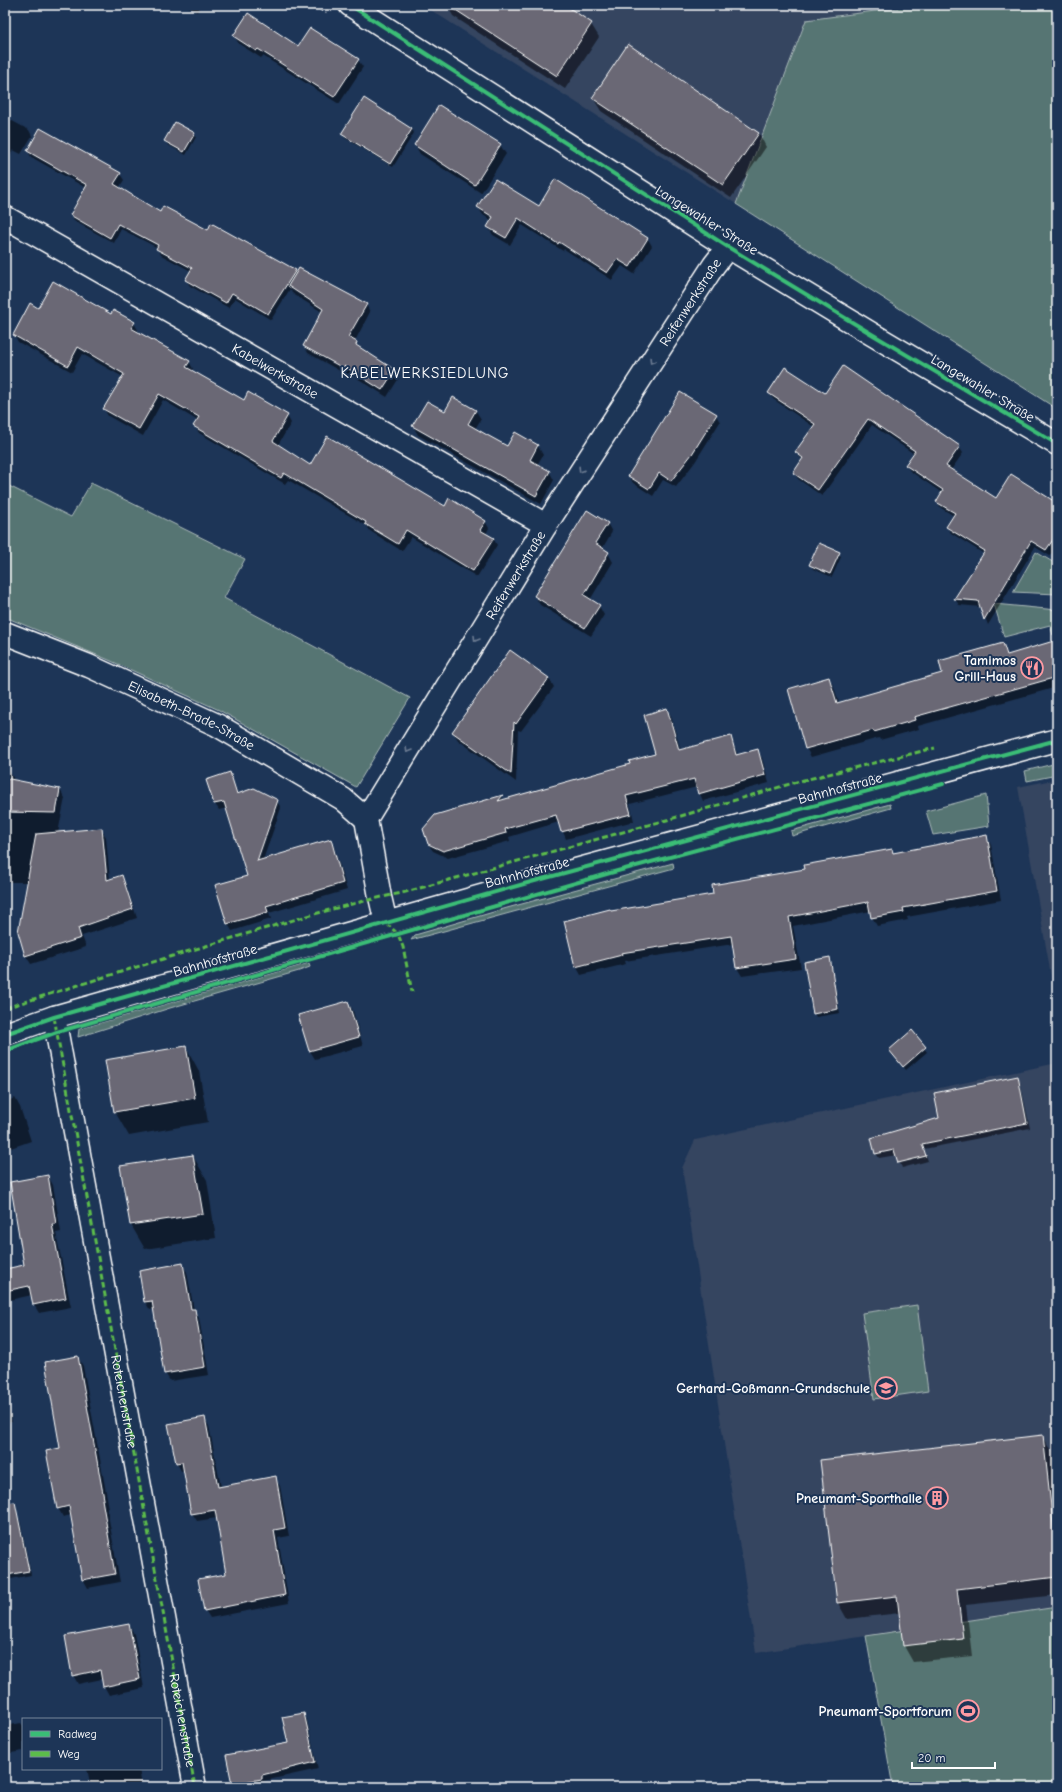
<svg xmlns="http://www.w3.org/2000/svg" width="1062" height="1792" font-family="'Comic Neue',sans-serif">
<rect width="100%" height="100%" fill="#1d3557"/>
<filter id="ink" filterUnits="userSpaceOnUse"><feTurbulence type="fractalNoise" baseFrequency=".025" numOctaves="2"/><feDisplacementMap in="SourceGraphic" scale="8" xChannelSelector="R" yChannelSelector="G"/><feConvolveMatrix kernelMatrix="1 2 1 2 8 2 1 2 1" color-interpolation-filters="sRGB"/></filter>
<g filter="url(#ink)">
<path fill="#344460" d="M432 5H899L898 8 806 20 736 204 429 9Z
M1057 779V1010L1018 787Z
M1057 1063V1607L756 1653 682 1168 695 1140Z"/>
<path fill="#577573" stroke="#abbab9" d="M899 5H1057V409L736 204 806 20 898 8Z
M91 483 245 559 224 598 410 698 356 787 219 710 109 660 5 617V484L71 517Z
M1036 552 1056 564 1057 562V594L1013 592Z
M994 604 1057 610V634L1053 635 1050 625 1004 637Z
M1057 763V775L1027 781 1025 771Z
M986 795 989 826 933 835 926 811Z
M890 804 891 808 792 836 791 831Z
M673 863 674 868 411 940 415 935 507 908Z
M309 963 310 967 299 971 170 1008 78 1037 79 1029Z
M917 1305 928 1391 874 1399 862 1313Z
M1057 1607V1787H893L866 1636Z"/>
<path fill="#0007" d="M186 5H201L197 12Z
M447 5H563L591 24 599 37 565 89 453 16Z
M234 36 358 60 363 67 339 104 263 56 261 58 239 44Z
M593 98 759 133 766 147 731 198 601 111Z
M440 106 500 145 506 154 481 193 420 154 415 145Z
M5 117 29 130 32 136 21 154 13 150 5 165Z
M412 129 414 133 393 167 345 138 343 134Z
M194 133 196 137 186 155 168 145 165 141Z
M28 151 120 174 124 180 119 188 161 213 208 231 295 271 297 274 366 304 370 312 355 341 360 349 395 370 399 378 387 397 349 373 347 375 308 353 304 346 322 312 293 294 290 289 271 320 235 298 229 308 190 286 186 280 191 271 161 255 158 248 121 229 114 243 74 221 71 215 86 188 31 157Z
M556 180 648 239 652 246 634 274 622 266 612 280 564 249 563 251 522 225 510 245 493 235 488 227 492 221 483 215 478 207H539Z
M39 309 112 315 134 323 138 330 137 332 189 361 193 369 191 371 244 402 287 416 291 423 278 445 310 466 485 521 489 528 486 534 493 538 497 545 477 577 411 537 402 551 370 531 367 526 288 480 285 484 199 433 195 426 198 421 163 400 143 436 108 416 104 409 123 377 82 354 72 372 18 342 14 335Z
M769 393 825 395 959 447 963 453 951 470 997 499 1057 504V545L1050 556 1035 547 988 625 981 607 959 605 955 599 984 554 951 533 947 527 954 516 941 508 937 502 942 493 910 471 906 465 914 454 872 425 822 496 798 479 794 473 803 461 796 452 814 427 773 399Z
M476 411 481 419 475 429 508 447 515 434 538 446 543 455 537 465 549 471 554 480 541 504 418 435 413 426 445 412Z
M716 415 720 422 695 462 676 487 663 480 653 496 633 483 629 476Z
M607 523 612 532 602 549 608 553 613 562 590 600 599 606 604 615 591 636 540 605 535 596Z
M839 553 841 557 832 577 813 569 811 565Z
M1057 641V672H1055L1057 687 918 726 919 729 880 740 879 738 811 757 806 748 829 678 834 687 839 703 943 674 1003 644 1008 655Z
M549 678 554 687 521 731 518 730 516 782 458 740 453 732Z
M5 705 11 714 9 771 15 781 60 790 65 798 58 833 101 829 106 837 110 880 121 876 126 884 137 918 82 936 86 947 31 964 26 956 19 932 28 882H5Z
M667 709 671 716 681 751 730 737 738 755 757 750 762 758 769 783 703 801 697 787 630 804 634 821 566 839 559 822 509 837 510 841 448 858 433 851 428 844 435 816 502 797 504 800 631 764 656 754Z
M230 773 238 794 277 801 281 808 263 860 330 840 334 847 347 890 269 913 271 919 232 931 228 924 217 885 248 876 227 808 219 810 215 804Z
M986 836 991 845 1001 900 907 917 908 920 877 926 872 917 871 911 793 926 801 968 742 976 737 968 733 944 625 961 626 964 581 975 576 966 611 912 715 894 806 870 891 850 894 854Z
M829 959 831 963 840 1013 816 1017 814 1013Z
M348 1002 353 1011 363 1046 315 1059 310 1051Z
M912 1032 927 1052 906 1070 890 1050Z
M186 1047 199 1071 208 1122 129 1136 115 1112 106 1061Z
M1017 1077 1020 1082 1030 1128 924 1149 928 1161 902 1168 897 1155 879 1158 876 1153Z
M5 1089 10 1100 15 1098 20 1107 31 1141 5 1150Z
M193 1156 207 1180 216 1238 145 1249 131 1225 122 1167Z
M48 1176 53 1185 61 1232 56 1233 71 1307 39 1313 34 1305 32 1295 5 1301V1270L25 1266Z
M182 1264 187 1272 194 1310 199 1318 209 1375 170 1381 165 1373 154 1309 150 1310 145 1302 140 1272Z
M78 1357 83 1366 109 1508H107L120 1582 88 1588 83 1579 71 1515 63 1517 58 1508 62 1449Z
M5 1394 7 1398 12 1422 5 1423Z
M204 1418 209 1426 221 1487 275 1478 280 1486 289 1536 278 1538 289 1603 210 1618 205 1610 227 1575 217 1518 197 1521 192 1513 184 1470 181 1471 177 1463Z
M1042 1436 1052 1453 1057 1500V1595L966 1605 972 1656 913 1662 904 1646 900 1613 847 1619 838 1603Z
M18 1517 20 1521 31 1575 11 1579 5 1558V1520Z
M129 1625 134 1634 144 1688 109 1695 104 1686 102 1679 78 1684 73 1675Z
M304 1714 307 1720 318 1769 236 1787 232 1781 289 1744Z
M21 1723 23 1726V1751L5 1754V1726Z
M87 1769H139L142 1786 91 1787Z"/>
<path fill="#6b6874" stroke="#fff" d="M448 5H565L592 23 557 76Z
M248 13 298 46 310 28 359 59 334 97 258 49 256 51 233 36Z
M628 44 759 133 723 185 592 98Z
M364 98 412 129 390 164 341 134Z
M439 105 501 144 475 185 414 145Z
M175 122 195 133 184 152 164 141Z
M40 128 121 173 114 184 160 212 163 206 208 230 211 223 296 270 268 314 232 293 226 303 185 280 192 268 156 249 158 245 118 224 110 238 70 215 87 185 27 151Z
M495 179 539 206 555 179 648 238 630 267 617 259 607 273 559 242 558 244 518 218 506 238 487 227 493 217 477 207Z
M299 268 367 304 348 337 357 342 356 345 395 370 382 390 344 366 343 368 303 346 323 309 288 286Z
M53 281 111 314 113 310 135 322 131 328 190 361 186 367 244 400 248 392 288 415 273 441 310 465 327 436 445 506 449 498 486 521 480 530 494 538 473 571 406 530 398 544 365 524 366 522 284 473 281 478 193 426 199 417 159 394 139 429 103 409 124 374 78 347 68 366 13 335 30 303 38 308Z
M843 366 960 446 946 466 996 498 1011 474 1057 503V534L1046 550 1031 541 984 620 978 601 954 599 985 551 946 527 955 513 936 502 943 490 905 465 915 451 868 419 818 490 793 473 803 458 795 452 815 424 768 393 785 367 825 393Z
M680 392 717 414 692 454 671 481 659 473 649 489 628 476Z
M453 397 476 410 468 424 487 435 507 446 515 432 538 445 530 460 550 471 536 496 412 426 427 401 445 411Z
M587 510 608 523 595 543 609 552 584 595 600 605 585 628 534 596Z
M819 543 840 552 830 574 809 565Z
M1057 640V677L914 717 915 720 874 732 873 730 805 749 788 689 829 677 837 703 942 673 939 661 1003 643 1007 655Z
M510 650 549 678 516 724 514 722 511 774 452 732Z
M667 708 679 750 731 736 736 755 758 749 765 775 698 794 694 779 626 796 631 814 561 832 556 815 505 829 506 833 443 851 428 844 423 829 435 815 503 795 498 801 630 764 629 761 655 754 644 715Z
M230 772 237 794 254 788 278 800 257 861 331 839 343 883 266 906 268 912 227 924 215 885 247 876 224 802 214 804 206 780Z
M5 778 60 789 56 813 5 812Z
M102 828 107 880 122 875 133 909 78 928 81 938 25 956 18 932 36 834Z
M987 835 997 891 903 908 904 912 871 918 868 902 789 917 796 959 736 968 731 936 621 953 622 955 575 967 564 921 610 909 611 911 713 894 712 885 805 869 804 865 892 849 893 853Z
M830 957 838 1009 813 1014 804 962Z
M348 1001 359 1037 309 1051 298 1015Z
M912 1030 926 1047 903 1067 889 1050Z
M186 1046 195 1098 114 1112 105 1060Z
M1018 1076 1027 1123 922 1144 926 1156 898 1163 894 1150 875 1154 871 1138 939 1118 934 1093Z
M193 1155 203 1214 130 1225 120 1166Z
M48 1175 56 1224H52L66 1298 33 1305 29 1286 5 1291V1269L24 1265 10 1182Z
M183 1263 191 1309H195L205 1367 164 1374 152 1301 144 1302 139 1271Z
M78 1356 104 1499H102L115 1574 82 1580 69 1506 57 1509 46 1451 60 1448 45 1362Z
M205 1417 218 1487 276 1476 285 1528 274 1530 285 1595 204 1611 198 1579 226 1574 215 1510 191 1514 182 1462 176 1463 168 1424Z
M1043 1435 1057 1560V1577L957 1589 963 1639 903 1646 897 1596 837 1603 820 1460Z
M15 1502 29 1571 7 1575 5 1563V1503Z
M129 1624 140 1679 103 1687 100 1670 72 1676 65 1636Z
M304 1713 315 1762 262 1775V1779L232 1784 226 1755 288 1743 282 1717Z"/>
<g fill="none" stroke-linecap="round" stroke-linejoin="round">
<g stroke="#fff" stroke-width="25">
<g id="street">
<path id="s1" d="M5 217 546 525"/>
<path id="s2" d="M5 633 89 666 217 725 343 799 366 819"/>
<path id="s3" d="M386 923 380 897 366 819 546 525 714 265 728 247"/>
<path id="s4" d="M54 1017 195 1787"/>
</g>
</g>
<g stroke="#fff" stroke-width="25">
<path id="secondary" d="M350 5 728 247 870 333 1057 444
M5 1034 54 1017 531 882 1057 740"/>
</g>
<path stroke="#fff" stroke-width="2.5" stroke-dasharray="4 3" stroke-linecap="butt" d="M314 5 326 13
M1054 1536H1057"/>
<use href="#street" stroke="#1d3557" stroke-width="22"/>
<use href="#secondary" stroke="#1d3557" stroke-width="22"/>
<path stroke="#5cbc4b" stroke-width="3" stroke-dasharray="6 3" stroke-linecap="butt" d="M386 923 398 934 403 947 412 992
M5 1008C85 983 165 958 246 934 297 919 349 903 402 893L681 816 800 781 935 748
M54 1017 195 1787"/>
<g stroke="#1d3557" stroke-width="6">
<path id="cycleway" d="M350 5 728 247 870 333 1057 444
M5 1034 54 1017 531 882 1057 740
M5 1051 57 1032 610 873 943 784"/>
</g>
<use href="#cycleway" stroke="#3abd76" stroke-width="4"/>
</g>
<defs><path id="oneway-chevron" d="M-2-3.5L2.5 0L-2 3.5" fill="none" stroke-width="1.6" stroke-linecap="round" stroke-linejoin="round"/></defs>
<g stroke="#6c7c92">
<use href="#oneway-chevron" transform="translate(652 361) rotate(123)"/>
<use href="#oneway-chevron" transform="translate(581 470) rotate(123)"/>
<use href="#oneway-chevron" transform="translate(476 639) rotate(121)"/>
<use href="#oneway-chevron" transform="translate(408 750) rotate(121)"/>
</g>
</g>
<defs>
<g id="restaurant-ring" transform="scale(1.15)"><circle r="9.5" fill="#1d3557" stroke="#ff9aa2" stroke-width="1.5"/><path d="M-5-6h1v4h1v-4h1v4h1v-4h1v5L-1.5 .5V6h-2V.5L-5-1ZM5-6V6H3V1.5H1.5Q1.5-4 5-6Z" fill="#ff9aa2"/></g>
<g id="school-ring" transform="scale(1.15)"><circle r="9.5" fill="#1d3557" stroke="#ff9aa2" stroke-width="1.5"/><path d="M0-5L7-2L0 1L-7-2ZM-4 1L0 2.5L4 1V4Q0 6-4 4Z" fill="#ff9aa2"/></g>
<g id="building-ring" transform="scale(1.15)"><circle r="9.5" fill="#1d3557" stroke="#ff9aa2" stroke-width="1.5"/><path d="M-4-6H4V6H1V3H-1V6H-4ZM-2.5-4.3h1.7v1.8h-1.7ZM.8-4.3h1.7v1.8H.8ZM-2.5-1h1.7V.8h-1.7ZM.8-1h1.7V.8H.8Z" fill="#ff9aa2"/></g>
<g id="stadium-ring" transform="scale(1.15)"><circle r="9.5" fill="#1d3557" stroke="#ff9aa2" stroke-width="1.5"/><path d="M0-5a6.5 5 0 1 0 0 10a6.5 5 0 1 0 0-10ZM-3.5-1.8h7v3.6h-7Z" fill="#ff9aa2"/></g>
</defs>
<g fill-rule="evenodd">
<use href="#restaurant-ring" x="1032" y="668"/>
<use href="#school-ring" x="886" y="1388"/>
<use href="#building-ring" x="937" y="1498"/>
<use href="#stadium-ring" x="968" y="1711"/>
</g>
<g text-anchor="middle" stroke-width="4" stroke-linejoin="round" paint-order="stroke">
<g font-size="14" fill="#fff" stroke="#1d3557">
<text transform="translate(707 220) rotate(32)" y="5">Langewahler Straße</text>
<text dy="5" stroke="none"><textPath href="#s3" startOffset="716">Reifenwerkstraße</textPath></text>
<text dy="5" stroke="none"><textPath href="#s1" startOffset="311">Kabelwerkstraße</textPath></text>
<text transform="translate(983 388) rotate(31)" y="5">Langewahler Straße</text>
<text dy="5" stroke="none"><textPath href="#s3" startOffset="392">Reifenwerkstraße</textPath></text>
<text dy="5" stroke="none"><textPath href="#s2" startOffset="204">Elisabeth-Brade-Straße</textPath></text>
<text transform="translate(840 788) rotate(-15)" y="5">Bahnhofstraße</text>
<text transform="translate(527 872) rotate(-15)" y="5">Bahnhofstraße</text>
<text transform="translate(215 960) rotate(-16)" y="5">Bahnhofstraße</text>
<text dy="5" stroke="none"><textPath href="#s4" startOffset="391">Roteichenstraße</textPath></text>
<text dy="5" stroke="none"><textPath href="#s4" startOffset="715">Roteichenstraße</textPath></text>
</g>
<g font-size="14" font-weight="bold" fill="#fff" stroke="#1d3557" text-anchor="end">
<text x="1016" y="665">Tamimos<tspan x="1016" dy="16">Grill-Haus</tspan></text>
<text x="870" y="1393">Gerhard-Goßmann-Grundschule</text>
<text x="922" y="1503">Pneumant-Sporthalle</text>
<text x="952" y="1716">Pneumant-Sportforum</text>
</g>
<g font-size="15" letter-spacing="1" fill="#fff" stroke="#1d3557">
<text x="425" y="378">KABELWERKSIEDLUNG</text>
</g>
</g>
<rect width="1062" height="1792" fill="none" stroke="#1d3557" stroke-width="20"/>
<rect x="10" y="10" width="1042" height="1772" fill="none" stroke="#fff" stroke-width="1.5" filter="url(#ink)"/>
<rect x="22" y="1718" width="140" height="52" fill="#1d3557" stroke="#77869a"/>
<rect x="30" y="1731" width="20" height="6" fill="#3abd76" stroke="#77869a"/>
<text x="58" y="1738" font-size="12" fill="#ffffff">Radweg</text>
<rect x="30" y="1751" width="20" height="6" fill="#5cbc4b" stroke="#77869a"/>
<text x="58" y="1758" font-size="12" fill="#ffffff">Weg</text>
<path d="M912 1762v6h83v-6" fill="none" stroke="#ffffff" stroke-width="2"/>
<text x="918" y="1762" font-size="12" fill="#ffffff" stroke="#1d3557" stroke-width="3" paint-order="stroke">20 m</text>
</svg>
